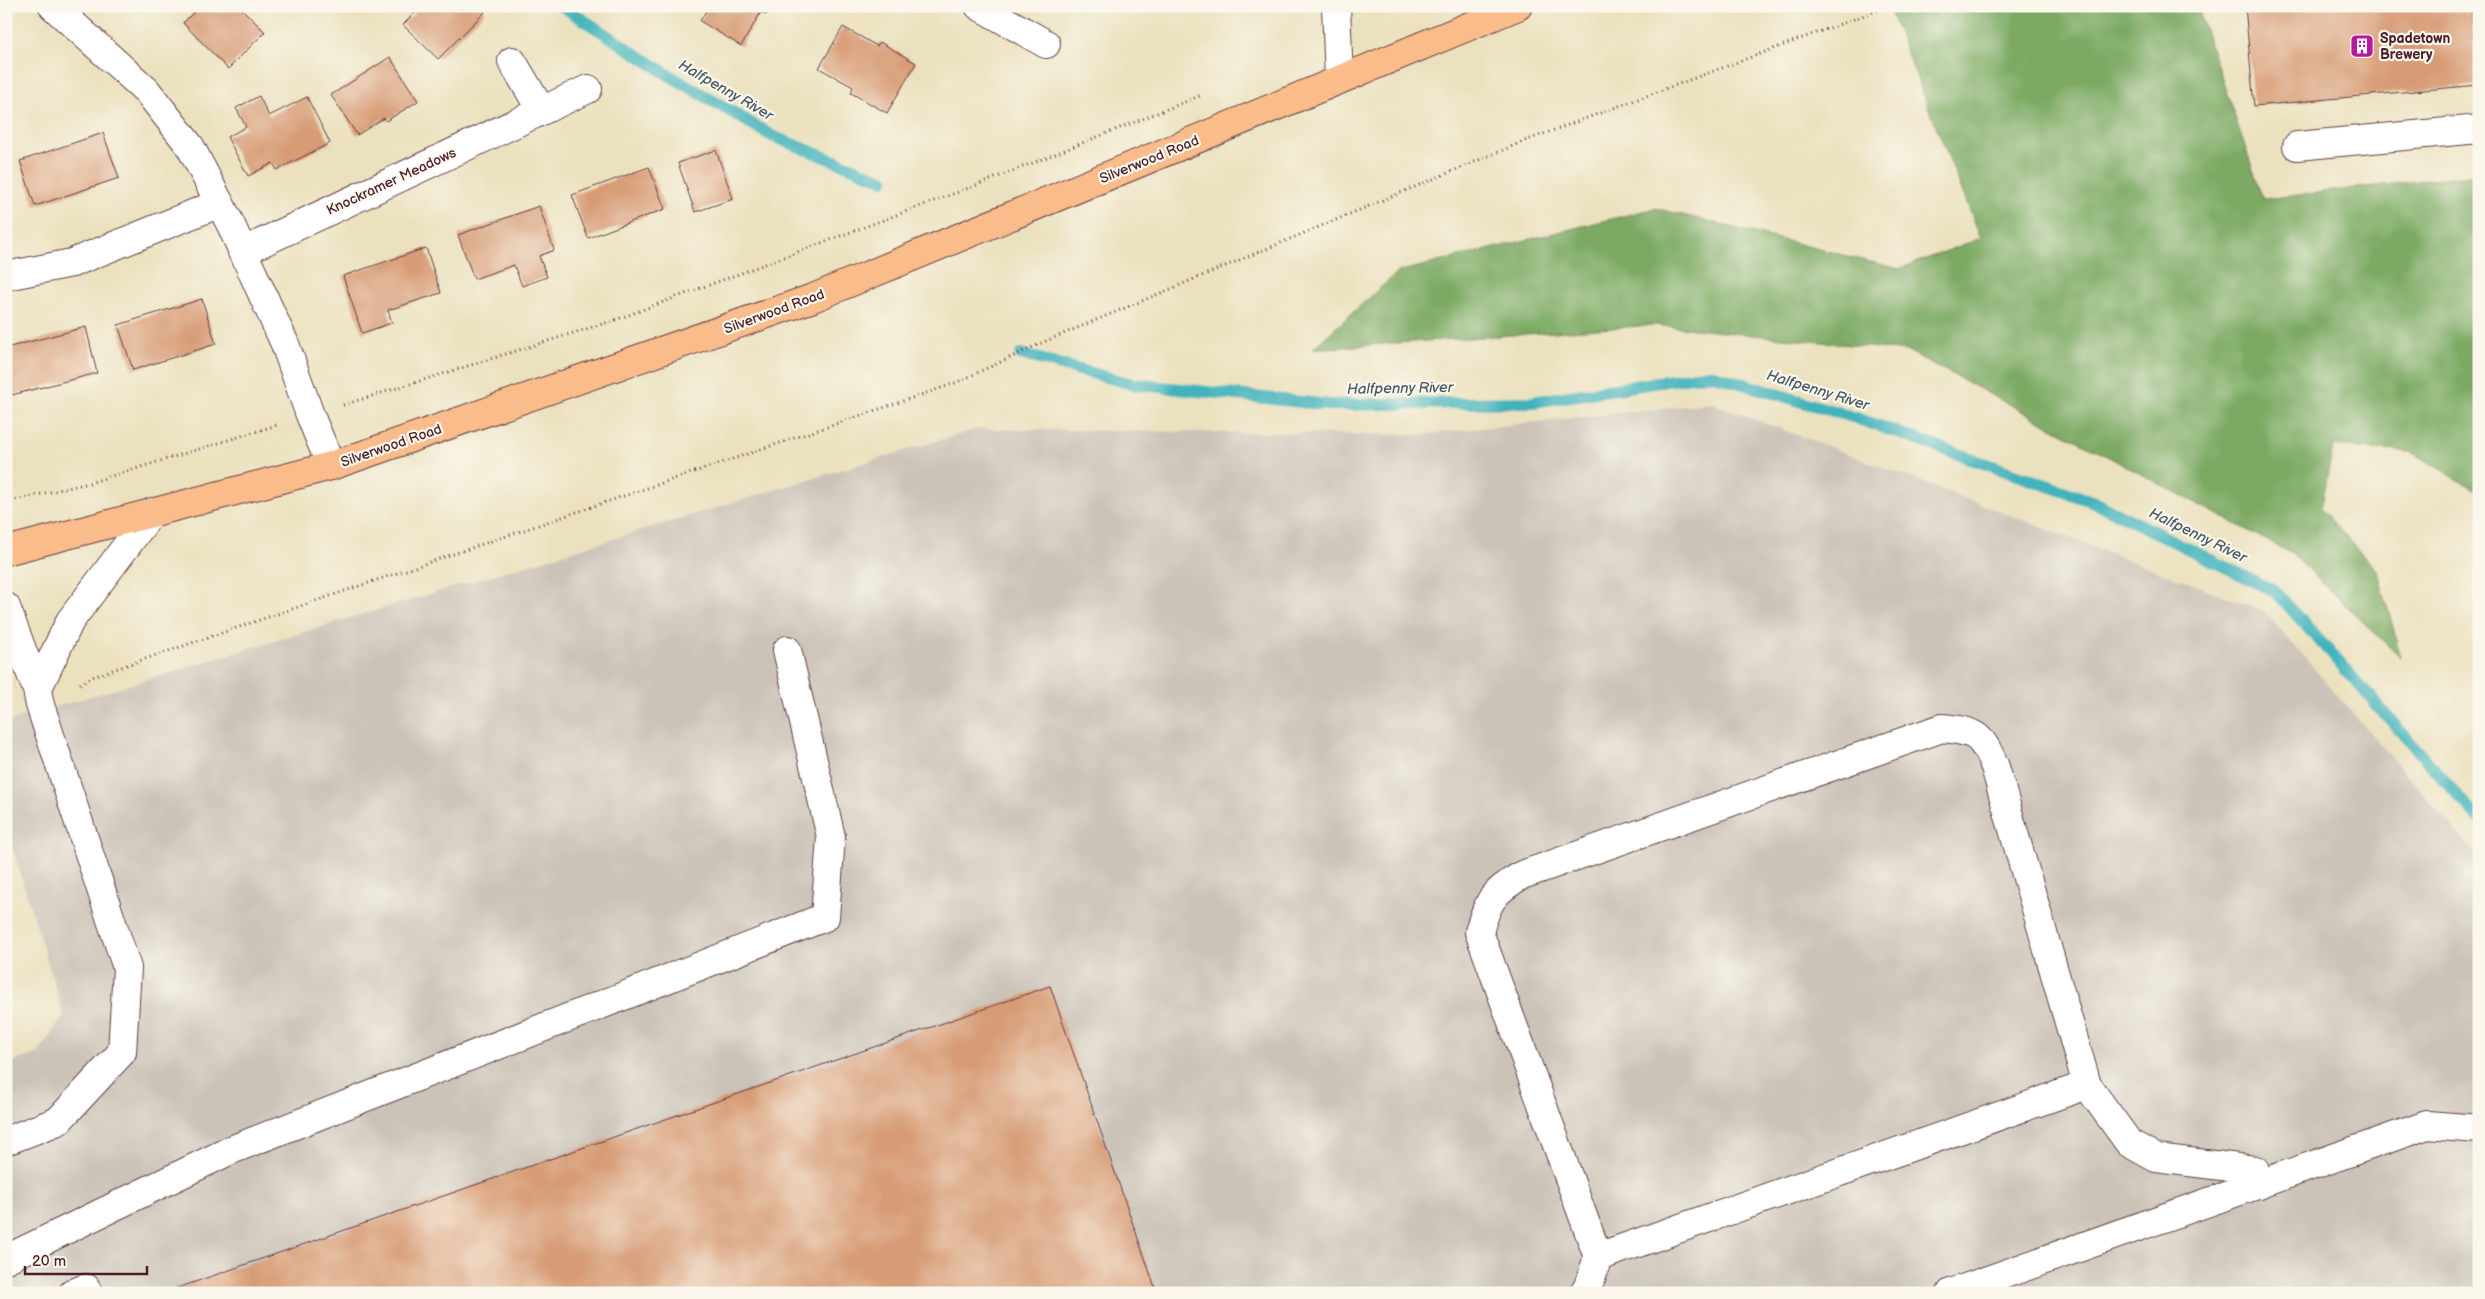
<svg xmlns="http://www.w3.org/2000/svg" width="2485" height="1299" font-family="'Balsamiq Sans',sans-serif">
<rect width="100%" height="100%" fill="#fbf7ec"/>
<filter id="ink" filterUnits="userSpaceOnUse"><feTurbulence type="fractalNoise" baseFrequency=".02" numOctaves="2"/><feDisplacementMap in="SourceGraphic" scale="10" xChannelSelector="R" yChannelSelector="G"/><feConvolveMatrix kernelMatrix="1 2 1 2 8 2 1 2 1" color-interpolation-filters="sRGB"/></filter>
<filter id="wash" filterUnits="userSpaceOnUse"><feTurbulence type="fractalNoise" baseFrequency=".0096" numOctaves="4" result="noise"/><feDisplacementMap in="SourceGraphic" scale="20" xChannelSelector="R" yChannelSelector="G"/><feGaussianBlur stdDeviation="1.12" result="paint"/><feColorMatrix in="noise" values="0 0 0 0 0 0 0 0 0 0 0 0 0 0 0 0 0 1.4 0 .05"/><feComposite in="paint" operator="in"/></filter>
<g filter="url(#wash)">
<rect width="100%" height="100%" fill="#ebe1be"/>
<path fill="#cbc3b8" d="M1712 403 2264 611 2479 858V1293H6V1064L38 1053 64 1016 6 827V722L977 429 1418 435Z"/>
<path fill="#7baa63" stroke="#626447" d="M1888 6H2197L2263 199 2479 174V492L2411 452 2333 446 2321 509 2378 571 2401 658 2292 554 1908 351 1655 325 1312 349 1398 272 1655 208 1899 269 1981 238Z"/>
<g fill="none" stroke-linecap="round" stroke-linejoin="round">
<path stroke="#43b3bc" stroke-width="12" d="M562 6 664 72 772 136 883 180
M1021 354 1132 384 1330 405 1533 402 1710 374 1856 418 2094 502 2276 592 2479 819"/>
</g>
<g id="blocks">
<path fill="#d79b74" d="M200 6H239L265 32 228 69 183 23Z
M421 6H480L485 12 438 59 403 25Z
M709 6H771L766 15 761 12 741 46 700 21Z
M2245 6H2471L2478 85 2254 106Z
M843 27 877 46 880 42 916 63 887 113 851 93 853 87 819 68Z
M390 57 418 101 386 121 384 118 357 135 331 95Z
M259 96 269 116 307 97 330 143 277 170 273 163 248 176 227 137 246 127 236 108Z
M103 133 119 178 35 206 20 161Z
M716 150 733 199 695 212 678 163Z
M649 167 665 209 588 238 572 195Z
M539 206 554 250 539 256 547 277 522 286 514 265 474 279 458 235Z
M426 248 441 293 388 310 392 323 362 333 343 276Z
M202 299 216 344 133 370 118 325Z
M86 327 97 373 12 395 6 372V348Z
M1050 986 1157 1293H166V1292Z"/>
</g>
</g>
<g filter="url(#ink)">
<use href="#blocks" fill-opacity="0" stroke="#623c41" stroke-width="1"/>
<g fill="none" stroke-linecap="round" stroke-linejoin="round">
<g stroke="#623c41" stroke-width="30">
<path id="minor" d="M53 6 147 91 190 146 230 223 285 344 310 415 331 466
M979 6 1046 44
M1336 6 1339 80
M512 61 541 110
M2297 146 2479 129
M242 252 588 89
M6 276 72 263 220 203
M6 607 37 690 40 705 127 968 122 1052 58 1121 6 1141
M37 690 70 621 152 512
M2087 1085 1598 1257 1479 932C1488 900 1493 892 1522 875L1942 728C1976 731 1982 735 1995 767L2087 1085 2129 1143 2156 1158 2255 1170 2259 1185
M6 1259 231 1150 825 917 831 837 787 650
M73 1293 86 1288 88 1293
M1583 1293 1588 1287 1598 1257
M1951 1293 2427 1125 2479 1129"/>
</g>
<g stroke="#623c41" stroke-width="30">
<path id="major" d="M6 551 331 466 813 298 1518 6"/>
</g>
<path stroke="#623c41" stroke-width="3" stroke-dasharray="1 4" stroke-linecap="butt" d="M343 405 615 320 985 182 1202 95
M6 502 89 483 277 425
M80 684 92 677 953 384 1046 341 1522 142 1889 6"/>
<use href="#minor" stroke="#fff" stroke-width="28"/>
<use href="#major" stroke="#f9bc8a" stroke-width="28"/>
</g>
</g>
<defs>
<g id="building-square" transform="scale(1.25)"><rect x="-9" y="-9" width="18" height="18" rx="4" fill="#b5179e" stroke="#fbf7ec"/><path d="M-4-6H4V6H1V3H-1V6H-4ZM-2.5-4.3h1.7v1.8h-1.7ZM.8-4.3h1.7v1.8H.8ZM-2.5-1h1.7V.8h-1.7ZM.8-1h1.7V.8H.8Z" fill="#fff"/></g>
</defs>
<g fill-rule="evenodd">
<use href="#building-square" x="2362" y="46"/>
</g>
<g text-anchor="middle" stroke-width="4.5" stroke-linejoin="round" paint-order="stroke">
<g font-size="14" font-weight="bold" fill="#4a1f2b" stroke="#fbf7ec" text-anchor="start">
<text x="2380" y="43">Spadetown<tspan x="2380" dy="16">Brewery</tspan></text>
</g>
<g font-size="14" fill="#4a1f2b" stroke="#fbf7ec">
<text transform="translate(1149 159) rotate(-22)" y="5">Silverwood Road</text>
<text transform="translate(391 181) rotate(-25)" y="5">Knockramer Meadows</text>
<text transform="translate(774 311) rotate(-20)" y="5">Silverwood Road</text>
<text transform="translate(391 445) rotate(-19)" y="5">Silverwood Road</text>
</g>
<g font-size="15" font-style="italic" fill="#475a65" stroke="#fbf7ec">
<text transform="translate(726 90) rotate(30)" y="5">Halfpenny River</text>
<text transform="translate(1400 388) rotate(-1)" y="5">Halfpenny River</text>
<text transform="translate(1818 390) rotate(17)" y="5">Halfpenny River</text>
<text transform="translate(2198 535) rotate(26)" y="5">Halfpenny River</text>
</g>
</g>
<rect width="2485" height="1299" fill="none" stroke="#fbf7ec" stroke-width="25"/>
<path d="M25 1266v8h122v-8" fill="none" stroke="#4a1f2b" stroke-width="2.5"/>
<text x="32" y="1266" font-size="15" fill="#4a1f2b" stroke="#fbf7ec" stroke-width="4" paint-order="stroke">20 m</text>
</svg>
